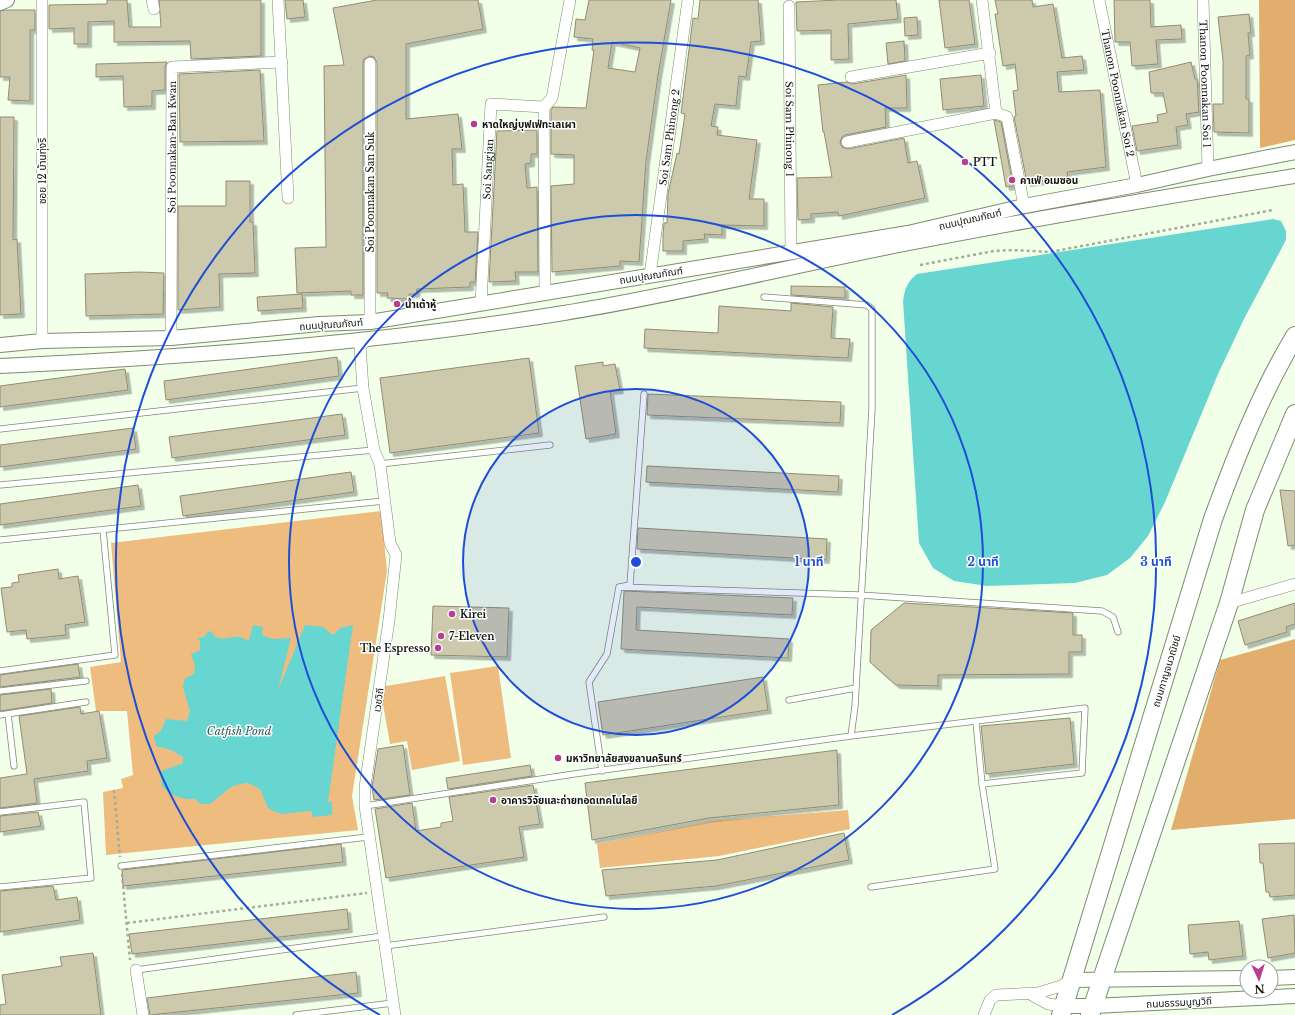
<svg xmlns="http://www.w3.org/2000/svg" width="1295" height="1015" font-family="'Libre Baskerville','Noto Sans Thai',serif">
<defs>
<filter id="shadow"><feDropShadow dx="3.5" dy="3.5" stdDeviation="0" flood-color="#0004"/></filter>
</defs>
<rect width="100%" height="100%" fill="#f2ffe9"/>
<path fill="#efbc7f" d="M381 511 387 571 352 796 358 830 106 855 103 792 123 788 121 779 133 775 127 711H96L90 667 121 662 111 543Z
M498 666 511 758 463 765 450 673Z
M445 676 460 761 412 770 407 741 390 744 380 687Z
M848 810 850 829 719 856 600 868 597 844 714 821Z"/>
<path fill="#e1ae6e" d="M1259 0H1295V140L1260 148Z
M1295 639V819L1171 830 1220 660Z"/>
<path fill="#67d5d0" d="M1273 219 1281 221 1286 231V240L1244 319 1218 374 1165 502 1148 536 1130 558 1107 575 1075 583 987 586 954 581 933 568 919 543 903 301C905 288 907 282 917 274Z
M253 625 263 627 262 635 273 639 291 638 278 690 305 625 323 627 333 635 340 628 353 625 328 802H332V815L312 817V811L282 814 273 811 268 808 260 789 248 783 240 784 231 787 210 804H201L195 799C182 800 171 796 162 786L161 772C168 767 176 767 183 763V757L171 750 156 746 154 736 161 731 166 719 187 721 190 711 183 687 185 678 194 674 195 665 191 654 200 650V641L197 638 204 637 208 632 211 631C218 645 229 635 240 637 243 638 245 640 249 640Z"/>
<path fill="#cdc9ac" stroke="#908d71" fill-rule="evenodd" filter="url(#shadow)" d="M107 0H127L129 27H161L159 0H261V56L191 59 190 41 114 42V21L88 22V44H74V28L49 29V5L107 4Z
M285 0H303L305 17 287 19Z
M377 0H478L483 29 406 44V119L458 114 462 149H452L453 185 463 184 465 232H478L475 282H470V287L417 289 416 294H409V299L387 298 388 293H377V63L374 57 370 56 364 59 363 63V295H351V291L297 293 295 248 326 247 324 66 344 65 333 8Z
M589 0H671L658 75 646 161 639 262 620 261V266L552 272 551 186 574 184V155L551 154V110L553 107 586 108 594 50H592L593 39 574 37 576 19 585 20ZM612 42 640 48 635 72 608 68Z
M700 0H758L761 41 751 42 746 77 739 76 736 106 715 104 711 126 718 127 717 135 757 140 749 199H764V226L722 225V235L704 234 705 239 683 241V251H663V235L664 223H667L668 194 677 153 679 154 685 114 681 113 693 18 698 19Z
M839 0H896L898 19 848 24 849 59 831 60V30L797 31 796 2Z
M939 0H969L975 44 945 48Z
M995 0H1032L1033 7 1053 4 1062 58 1082 56 1084 70 1057 72 1059 92 1100 90 1106 167 1067 172 1068 177 1027 183 1014 117 1016 116 1013 91 1018 90 1015 64 1003 66 995 14H998Z
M1114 0H1150L1151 27 1181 25 1182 39 1156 40 1158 64 1132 66 1130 42H1115Z
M5 10H35V30H30V101L8 100 10 77H0V11Z
M1249 14 1251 33H1248L1250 55 1246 56V99H1249V133L1214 132 1213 104H1223V60L1218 17Z
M917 17 918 35 905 36 904 18Z
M904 41 905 61 888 64 886 43Z
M167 62 165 67V90L152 91V106L124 107 123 76 96 77V64Z
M1191 62 1195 79H1197L1199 112 1186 114 1188 125 1176 127 1178 145 1137 151 1132 126 1158 122 1157 115 1167 113 1163 93H1151L1149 72Z
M260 70 264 141 180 142 179 74Z
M906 75 907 108H885L886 127 845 135 842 137 840 143 842 147 848 149 904 138 908 163 917 161 925 198 839 216 838 212 811 214V219L798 220 797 178 832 177 824 132H823L818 85 847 82 852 84Z
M981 75 984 106 943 110 940 79Z
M0 117H14L13 240 17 239 21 314 0 315Z
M994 120 1001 122 1013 186 1006 187Z
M537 130V154H531V163L525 164 527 188 537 187 538 272H515L516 281 489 282 497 131Z
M226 181H250V222H253L255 273 219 274 220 307 178 310V206H226Z
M139 272 164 273 163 314 86 316 85 274Z
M791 286 845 287V298L791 295Z
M302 294 303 308 258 311 257 297Z
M791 303 833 307 831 338 850 339 848 358 644 348 645 329 718 333 719 306 791 311Z
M337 357 339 376 166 400 164 381Z
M529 358 539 433 390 453 380 378Z
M603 362V366L615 364 620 390 610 391 616 434 586 439 575 366Z
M125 369 128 390 0 407V386Z
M648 394 841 402 840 423 647 415Z
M342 414 345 435 172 458 169 437Z
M133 428 136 449 0 467V445Z
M647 466 839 476 838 492 646 482Z
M351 472 354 492 183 516 180 496Z
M138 485 141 506 0 525V504Z
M1280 490 1295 491V545L1288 546Z
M638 528 827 539 826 560 637 549Z
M58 569 59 579 78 576 85 622 65 625 66 635 27 639 26 630 7 632 1 588 12 587V583L19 582 18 575Z
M624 591 793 598 792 615 637 607 636 630 789 639 788 658 621 649Z
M904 603 1073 613V635H1082V652H1069V674L938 675V686L896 685 870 662 871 630Z
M1295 603V624L1286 627 1287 632 1245 645 1238 621Z
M433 606 509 608 507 657 431 655Z
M78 664 80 677 0 687V675Z
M763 677 768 710 603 735 598 702Z
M51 689 52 703 0 711V695Z
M80 707 81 714 99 711 107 758 87 761 88 771 34 779 37 803 0 808V778L27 774 19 716Z
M1070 718 1074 764 986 774 981 726Z
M403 745 410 795 374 800 372 787 378 749Z
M837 750 839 805 709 818 592 840 585 783Z
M530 765 532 776 448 789 446 778Z
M533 785 540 824 519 827 524 857 386 878 375 809 412 803 416 831 441 827V823L453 821 449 797Z
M38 812 41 826 0 832V816Z
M844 833 849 860 716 886 606 896 602 870 717 860Z
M1295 843V895L1270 897 1269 892H1266L1263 863H1260L1259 844Z
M341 844 343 862 123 886 122 870Z
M53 886 56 900 77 897 80 920 0 932V891Z
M347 909 349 929 132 954 129 934Z
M1294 915 1295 953 1268 958 1262 919Z
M1239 921 1243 956 1209 960 1208 952 1190 954 1188 925Z
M93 953 101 1015H0V1005L6 1004 2 975 62 966 60 957Z
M356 972 358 993 150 1015 147 998Z"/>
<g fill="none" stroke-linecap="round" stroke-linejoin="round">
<g stroke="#7d8b72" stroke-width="7">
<path id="service" d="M0 429 363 388
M380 464 550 445
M0 485 374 450
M0 540 384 501
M619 587 860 595 1102 611 1113 617 1118 632
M0 671 115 655 103 530
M0 691 86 681
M789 700 856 688
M8 714 14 766
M0 715 86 702
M851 736 1085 708 1082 773 982 784 976 722
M602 771 589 682 607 654 619 587 630 585 644 394
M365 806 574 774 851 736 855 706 872 409V309L867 305 764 297
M0 812 84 802 91 878 0 887
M121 866 368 837
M871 887 995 869 982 784
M385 946 604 917
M136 970 383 936
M296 1015 393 1003"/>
</g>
<g stroke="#7d8b72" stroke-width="12">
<g id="minor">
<path d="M42 0V341"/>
<path d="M152 0 154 9"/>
<path d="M278 0 288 198"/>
<path d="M982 0 996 113 1007 117 1024 206"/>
<path id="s1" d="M1099 0 1137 185"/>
<path id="s2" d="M1203 0 1208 169"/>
<path id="s3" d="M789 6 791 252"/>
<path d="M370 63V322"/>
<path d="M851 77 990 53"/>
<path d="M544 107 545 293"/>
<path d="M544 107 552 98 570 0"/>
<path d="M847 142 996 113"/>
<path id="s4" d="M650 275 688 0"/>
<path id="s5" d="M481 303 491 104 544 107"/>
<path id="s6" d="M171 338 172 67 282 62"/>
<path d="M370 338 360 346 363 388 374 450 380 464 390 543 396 555 389 620 365 787V806L395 1015"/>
<path d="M1229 603 1295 584"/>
<path d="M136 970 143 1015"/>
<path d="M1030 994 1048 1004 1064 1006"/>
<path d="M984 1015 990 1000 996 995 1038 993 1061 986 1071 980"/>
</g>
</g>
<g stroke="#7d8b72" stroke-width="16">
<path id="tertiary" d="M0 3 7 0
M0 345 42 341 171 338 319 324 370 322 908 233 1024 206 1137 185 1208 169 1295 152
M0 366C188 357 378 343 564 313 676 295 787 267 899 245 1031 219 1163 197 1295 176
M1271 978 1295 977
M1071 980 1247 978
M1064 1006H1093L1295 996"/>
</g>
<g stroke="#7d8b72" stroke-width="20">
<path id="primary" d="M1061 1015 1213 519C1236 456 1261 393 1295 336
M1090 1015 1229 603 1255 510 1295 414"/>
</g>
<path stroke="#a3ad9c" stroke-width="2.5" stroke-dasharray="3 3" stroke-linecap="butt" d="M920 265 994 251 1012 250 1050 252 1273 210
M114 790 120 857
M122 874 130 960
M127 923 367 893"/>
<use href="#service" stroke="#fff" stroke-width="5.5"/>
<use href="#minor" stroke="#fff" stroke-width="11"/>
<use href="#tertiary" stroke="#fff" stroke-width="14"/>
<use href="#primary" stroke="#fff" stroke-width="18"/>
</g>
<circle cx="636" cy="562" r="173" fill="#1d4ed8" fill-opacity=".12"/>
<g fill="none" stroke="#1d4ed8" stroke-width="2">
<circle cx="636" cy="562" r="173"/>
<circle cx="636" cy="562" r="347"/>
<path d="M380 1015A520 520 0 1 1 892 1015"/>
</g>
<g fill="#b63f94" stroke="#fff" stroke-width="1.5">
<circle cx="474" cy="124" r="4"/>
<circle cx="965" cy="162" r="4"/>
<circle cx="1012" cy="180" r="4"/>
<circle cx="397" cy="304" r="4"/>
<circle cx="452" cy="614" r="4"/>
<circle cx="441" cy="636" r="4"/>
<circle cx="438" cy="648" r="4"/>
<circle cx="558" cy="758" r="4"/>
<circle cx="493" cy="800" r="4"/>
</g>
<g text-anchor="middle" stroke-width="3" stroke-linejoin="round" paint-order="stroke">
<g font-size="10" fill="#10150c" stroke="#fff">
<text dy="4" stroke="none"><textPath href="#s2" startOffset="84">Thanon Poonnakan Soi 1</textPath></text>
<text dy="4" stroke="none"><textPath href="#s1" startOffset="95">Thanon Poonnakan Soi 2</textPath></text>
<text dy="4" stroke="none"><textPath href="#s3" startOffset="123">Soi Sam Phinong 1</textPath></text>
<text dy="4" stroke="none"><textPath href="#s4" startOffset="139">Soi Sam Phinong 2</textPath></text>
<text dy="4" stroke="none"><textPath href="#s6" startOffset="191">Soi Poonnakan-Ban Kwan</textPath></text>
<text dy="4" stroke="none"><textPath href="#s5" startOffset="134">Soi Sangjan</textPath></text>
<text transform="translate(42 171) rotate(-90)" y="4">ซอย 12 บ้านทุ่งรี</text>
<text transform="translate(370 192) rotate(-90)" y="4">Soi Poonnakan San Suk</text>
<text transform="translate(970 219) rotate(-13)" y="4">ถนนปุณณกัณฑ์</text>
<text transform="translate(651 275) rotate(-9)" y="4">ถนนปุณณกัณฑ์</text>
<text transform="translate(331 324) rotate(-4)" y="4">ถนนปุณณกัณฑ์</text>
<text transform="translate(1166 671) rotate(-73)" y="4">ถนนกาญจนวณิชย์</text>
<text transform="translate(378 700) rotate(-82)" y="4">เวชวิถี</text>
<text transform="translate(1179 1002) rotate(-3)" y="4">ถนนธรรมนูญวิถี</text>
</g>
<g font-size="10" font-weight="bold" fill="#10150c" stroke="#fff" text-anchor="start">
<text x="482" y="128">หาดใหญ่บุฟเฟ่ทะเลเผา</text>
<text x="973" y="166">PTT</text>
<text x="1020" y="184">คาเฟ่ อเมซอน</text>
<text x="405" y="308">น้ำเต้าหู้</text>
<text x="460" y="618">Kirei</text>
<text x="449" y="640">7-Eleven</text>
<text x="430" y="652" text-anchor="end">The Espresso</text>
<text x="566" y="762">มหาวิทยาลัยสงขลานครินทร์</text>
<text x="501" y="804">อาคารวิจัยและถ่ายทอดเทคโนโลยี</text>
</g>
<g font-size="11" font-style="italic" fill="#2b5b59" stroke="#fff">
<text x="239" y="735">Catfish Pond</text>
</g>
</g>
<circle cx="636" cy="562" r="6" fill="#1d4ed8" stroke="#fff" stroke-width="2"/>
<g font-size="12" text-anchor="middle" font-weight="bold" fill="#1d4ed8" stroke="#fff" stroke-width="3" stroke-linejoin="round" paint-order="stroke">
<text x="809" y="566">1 นาที</text>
<text x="983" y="566">2 นาที</text>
<text x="1156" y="566">3 นาที</text>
</g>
<g transform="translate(1259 979) rotate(176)"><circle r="19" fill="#ffffff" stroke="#9fa19e"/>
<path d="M0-3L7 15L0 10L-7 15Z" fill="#b63f94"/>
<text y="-6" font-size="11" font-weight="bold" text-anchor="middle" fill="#10150c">N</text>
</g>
</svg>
